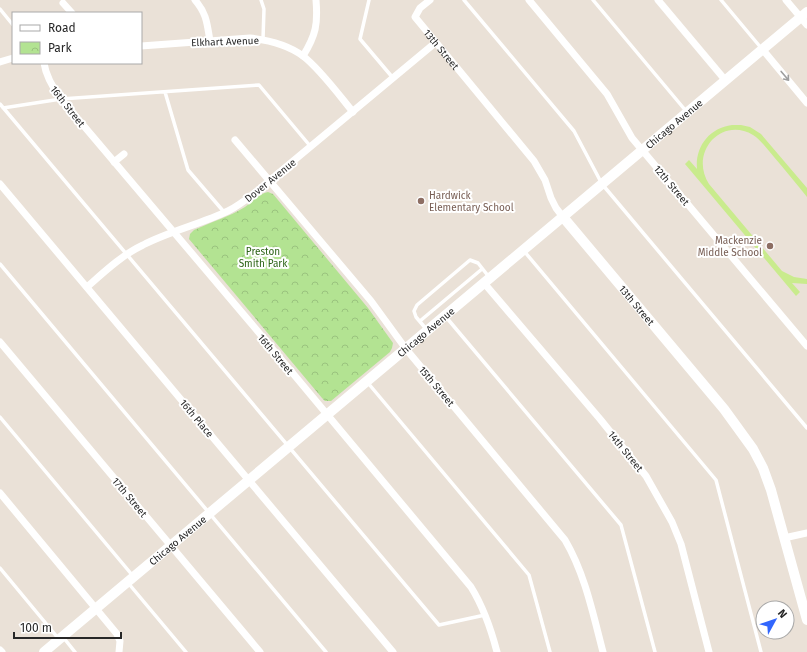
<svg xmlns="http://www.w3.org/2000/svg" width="807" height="652" font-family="'Fira Sans',sans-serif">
<defs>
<pattern id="park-crowns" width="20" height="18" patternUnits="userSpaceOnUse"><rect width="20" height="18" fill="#b3e392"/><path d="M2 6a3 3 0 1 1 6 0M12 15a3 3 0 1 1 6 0" fill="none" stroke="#9ac37e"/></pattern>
</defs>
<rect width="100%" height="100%" fill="#eae1d7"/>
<path fill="url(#park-crowns)" d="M268 192 273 194 368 308 393 343 392 348 390 352 331 401H325L322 398 189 239 190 234 194 230C211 222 229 217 245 207 252 202 260 193 268 192Z"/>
<path fill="#c9eb8d" d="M732 125H741L750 127 761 134 807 188V197C796 183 785 170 774 157 767 149 761 140 753 135 721 116 689 153 709 184L782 271 794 277 807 279V284L792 283 800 292 796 296 685 164 689 160 697 169C695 147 709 128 732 125Z"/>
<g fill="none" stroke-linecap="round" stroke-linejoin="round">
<path stroke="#fff" stroke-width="3.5" d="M261 0 264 9 263 39
M369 0 360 39 393 78
M464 0 574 131 602 184 807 428
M593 0 686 111
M721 0 762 49
M0 9 13 25
M165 92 188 170 224 212
M0 104 439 625 485 615
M3 108 61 99 259 85 311 147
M524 251 716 480 761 652
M0 264 326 652
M446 317 621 525 655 652
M420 321 482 269
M427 330 416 317 414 311 417 305 470 260 478 263 489 277
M368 383 529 575 550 652
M0 417 133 576
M0 568 58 638
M129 584 186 652
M63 637 75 652"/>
<g stroke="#fff" stroke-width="7">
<path d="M195 0C207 14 207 24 210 41"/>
<path id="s1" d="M430 0 420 8 415 17 534 161 545 180 551 198 556 208 563 217"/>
<path d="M529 0 607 94 632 138 807 346"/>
<path d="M658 0 726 81"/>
<path d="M786 0 807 25"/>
<path d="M63 3 72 13"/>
<path d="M141 46 250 38C268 40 288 45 303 56 320 69 339 95 353 112"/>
<path d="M763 50 807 103"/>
<path d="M303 56C316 35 318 24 316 0"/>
<path d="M0 62 13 58"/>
<path d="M44 63C46 77 53 88 61 99L255 328 471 587C484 608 491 629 497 652"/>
<path d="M235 140 371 301 406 349 565 540C585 574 593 614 603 652"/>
<path d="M114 162 124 154"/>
<path d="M0 184 393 652"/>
<path d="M484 283 600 419 646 476 672 522 681 544 709 652"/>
<path d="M87 287C104 272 122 255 143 245 170 231 201 224 228 211 238 206 247 199 256 192L435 43"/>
<path d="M0 342 260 652"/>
<path d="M0 493 117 634 120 641 119 652"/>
<path d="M784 538 807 533"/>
<path d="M0 650 2 652"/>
</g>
<g stroke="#fff" stroke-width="10">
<path id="s2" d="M563 217 724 409 753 449 763 468 771 490 807 620"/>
<path id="s3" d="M44 652 807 12"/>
</g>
</g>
<defs><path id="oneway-shaft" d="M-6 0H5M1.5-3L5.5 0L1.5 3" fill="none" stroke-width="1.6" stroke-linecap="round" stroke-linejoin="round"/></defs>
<use stroke="#9e9e9e" href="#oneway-shaft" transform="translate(785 76) rotate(50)"/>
<g fill="#8d6e63" stroke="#fff" stroke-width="1.5">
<circle cx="421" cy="201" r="4"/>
<circle cx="770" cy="246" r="4"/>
</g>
<g text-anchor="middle" stroke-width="4" stroke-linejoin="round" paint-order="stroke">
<g font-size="10" fill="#272727" stroke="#fff">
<text transform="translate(225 41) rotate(-2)" y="4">Elkhart Avenue</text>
<text dy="4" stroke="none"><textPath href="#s1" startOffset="65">13th Street</textPath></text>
<text transform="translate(68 106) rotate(52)" y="4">16th Street</text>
<text dy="4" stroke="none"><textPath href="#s3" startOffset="822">Chicago Avenue</textPath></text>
<text transform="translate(270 180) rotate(-39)" y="4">Dover Avenue</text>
<text transform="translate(672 185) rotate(50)" y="4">12th Street</text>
<text dy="4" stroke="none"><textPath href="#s2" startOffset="115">13th Street</textPath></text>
<text dy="4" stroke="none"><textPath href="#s3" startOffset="498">Chicago Avenue</textPath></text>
<text transform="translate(276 354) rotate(50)" y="4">16th Street</text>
<text transform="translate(437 386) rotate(50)" y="4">15th Street</text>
<text transform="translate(197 418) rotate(50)" y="4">16th Place</text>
<text transform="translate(626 451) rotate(51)" y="4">14th Street</text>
<text transform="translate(130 497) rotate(50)" y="4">17th Street</text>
<text dy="4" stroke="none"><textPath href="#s3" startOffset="174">Chicago Avenue</textPath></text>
</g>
<g font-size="10" fill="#785e54" stroke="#fff" text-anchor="start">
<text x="429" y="199">Hardwick<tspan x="429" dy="12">Elementary School</tspan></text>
<text x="762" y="244" text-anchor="end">Mackenzie<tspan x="762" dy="12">Middle School</tspan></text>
</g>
<g font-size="10" fill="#2c6317" stroke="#fff">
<text x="263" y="255">Preston<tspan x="263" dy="12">Smith Park</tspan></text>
</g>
</g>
<rect x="12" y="12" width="130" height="52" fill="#ffffff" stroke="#a9a9a9"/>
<rect x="20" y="25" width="20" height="6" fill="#ffffff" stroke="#a9a9a9"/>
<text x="48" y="32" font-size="12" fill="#272727">Road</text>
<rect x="20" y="42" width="20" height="12" fill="url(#park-crowns)" stroke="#a9a9a9"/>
<text x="48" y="52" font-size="12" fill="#272727">Park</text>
<g transform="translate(775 620) rotate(50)"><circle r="19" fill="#ffffff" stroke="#a9a9a9"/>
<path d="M0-3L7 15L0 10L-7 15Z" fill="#3266fd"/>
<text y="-6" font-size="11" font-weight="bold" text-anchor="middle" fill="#272727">N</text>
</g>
<path d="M14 632v6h107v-6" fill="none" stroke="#272727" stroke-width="2"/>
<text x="20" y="632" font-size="12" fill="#272727" stroke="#ffffff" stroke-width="3" paint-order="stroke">100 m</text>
</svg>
